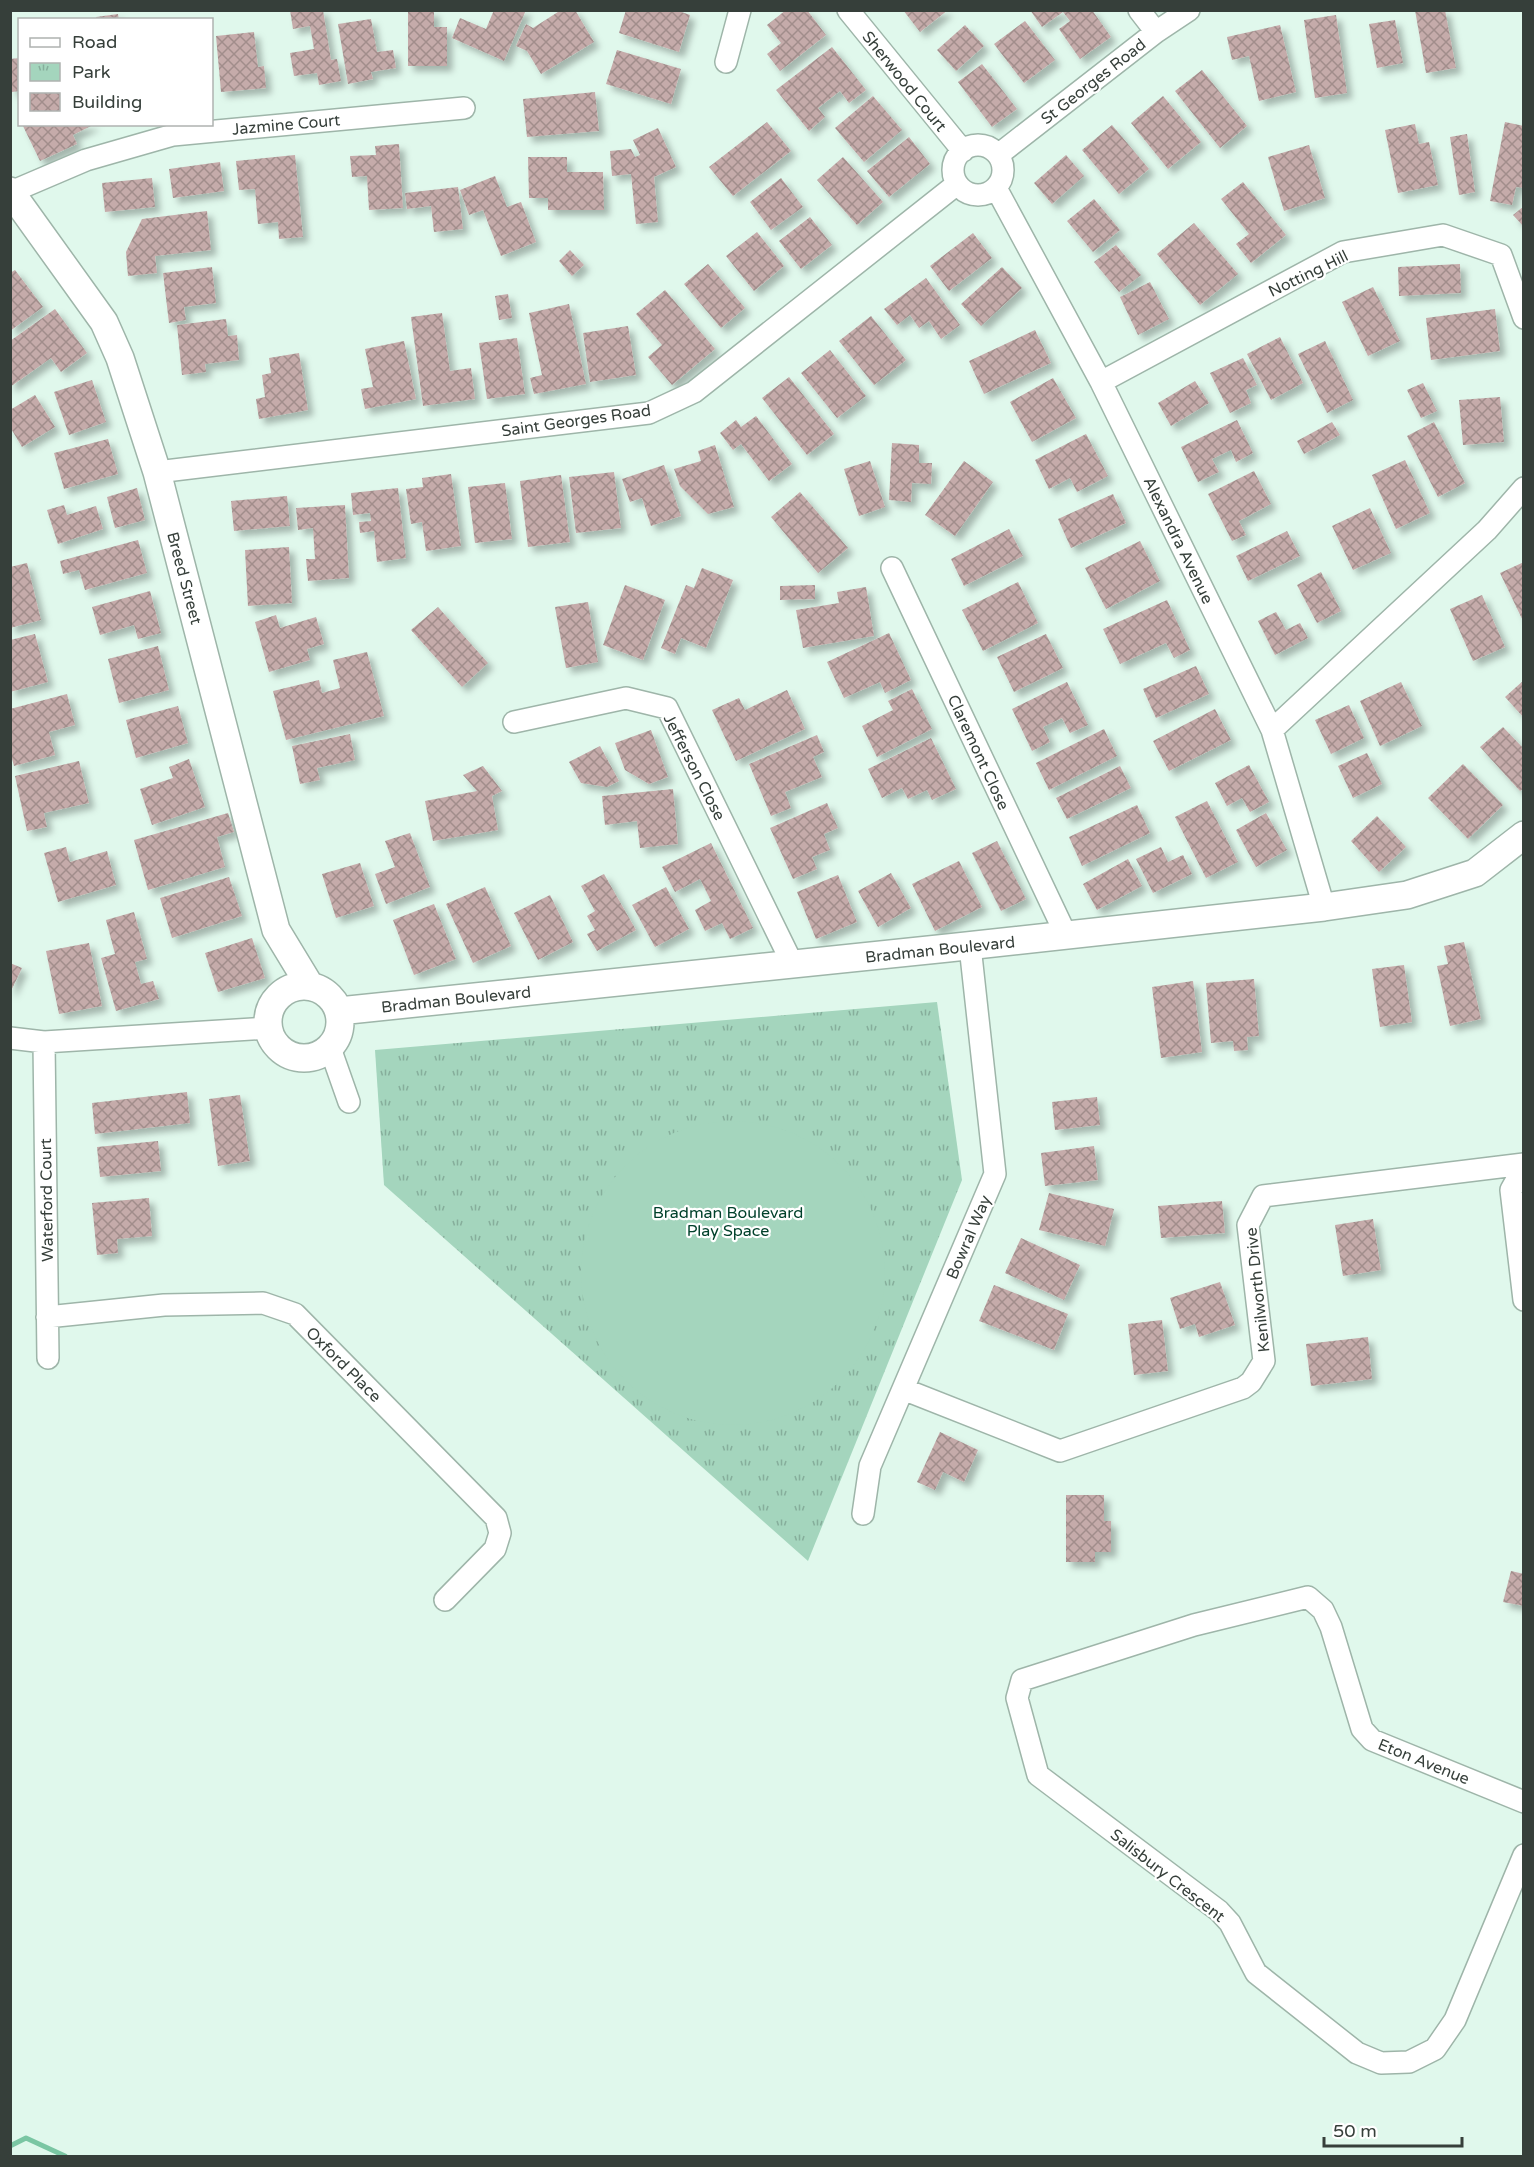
<svg xmlns="http://www.w3.org/2000/svg" width="1534" height="2167" font-family="'Varela Round',sans-serif">
<defs>
<pattern id="park-tufts" width="24" height="20" patternUnits="userSpaceOnUse" patternTransform="scale(1.5)"><rect width="24" height="20" fill="#a4d5bd"/><path d="M3 7l-1-3M5 7V3M7 7l1-3M15 17l-1-3M17 17v-4M19 17l1-3" fill="none" stroke="#86ae9b"/></pattern>
<pattern id="building-cross-hatch" width="8" height="8" patternUnits="userSpaceOnUse" patternTransform="scale(1.5)"><rect width="8" height="8" fill="#c5abaa"/><path d="M0 0l8 8M0 8l8-8" fill="none" stroke="#a18d8b"/></pattern>
<filter id="shadow"><feDropShadow dx="5.5" dy="5.5" stdDeviation="3" flood-color="#0004"/></filter>
</defs>
<rect width="100%" height="100%" fill="#e0f8ec"/>
<path fill="url(#park-tufts)" d="M937 1002 962 1180 808 1561 384 1185 375 1050Z"/>
<path fill="#a4d5bd" d="M581 1273a152 152 0 1 1 304 0a152 152 0 1 1-304 0Z"/>
<g fill="none" stroke-linecap="round" stroke-linejoin="round">
<path stroke="#7ac6a3" stroke-width="5" d="M10 2146 26 2138 65 2156"/>
</g>
<path fill="url(#building-cross-hatch)" filter="url(#shadow)" d="M290 10H323L331 60 337 59 341 81 319 85 317 73 294 76 290 53 314 49 310 26 293 29Z
M494 10H526L504 61 452 38 460 18 486 29Z
M561 10H575L594 42 541 74 527 51 516 46 526 24 533 28Z
M626 10H676L690 15 679 52 619 33Z
M786 10H807L826 35 780 71 767 54 781 43 767 25Z
M903 10H948L920 32Z
M1030 10H1092L1111 37 1080 59 1059 29 1070 21 1063 12 1042 27Z
M1415 10H1445L1456 68 1426 73Z
M408 11H434V27H447V66H408Z
M118 14 119 20H97L96 17Z
M1336 15 1347 93 1315 98 1304 20Z
M371 19 377 52 393 50 396 68 371 72 373 79 348 84 338 24Z
M1395 20 1403 63 1377 68 1369 24Z
M1025 21 1055 60 1024 83 994 44Z
M965 25 984 46 956 71 937 50Z
M1280 25 1296 92 1259 101 1249 56 1232 60 1227 37Z
M254 32 258 67 264 66 266 88 221 92 216 36Z
M832 47 866 90 849 103 840 91 818 108 825 117 809 131 776 90Z
M617 50 681 69 671 104 606 84Z
M20 58V91L12 92 10 59Z
M982 64 1017 109 992 127 958 82Z
M1202 70 1247 126 1220 148 1175 91Z
M595 92 599 131 527 137 523 99Z
M873 96 902 130 864 162 835 128Z
M1163 96 1201 142 1168 169 1131 123Z
M767 122 791 151 733 196 709 167Z
M1505 122 1524 126V188L1516 187 1512 205 1490 201Z
M22 124H54V126L58 124H95L73 135 77 144 40 161Z
M1415 124 1419 144 1429 142 1438 185 1398 193 1385 130Z
M1112 125 1149 169 1119 194 1082 150Z
M658 128 676 167 654 177 658 222 636 224 631 174 612 176 610 151 631 149 635 157 640 155 633 140Z
M1467 134 1475 192 1459 195 1450 137Z
M909 137 930 164 889 197 867 171Z
M399 144 403 208 369 210 367 176 352 177 350 156 376 155 375 146Z
M1309 145 1325 198 1284 211 1268 157Z
M295 155 303 237 279 239 278 222 258 224 255 189 239 190 236 161Z
M1066 155 1084 176 1052 204 1034 183Z
M528 157H567V172H603L604 210H548V198H529Z
M843 157 883 202 857 225 817 180Z
M220 162 224 191 173 198 169 169Z
M495 176 507 207 521 202 536 242 501 256 483 210 469 215 460 190Z
M152 178 155 207 105 212 102 183Z
M781 178 803 207 771 230 750 202Z
M1243 182 1286 235 1251 263 1236 244 1249 234 1221 199Z
M458 187 463 229 434 232 431 206 407 209 405 193Z
M1094 199 1120 230 1093 252 1067 221Z
M1524 206V227L1513 215Z
M207 211 211 250 155 256 157 273 128 276 126 252 142 219Z
M810 217 832 245 801 269 779 241Z
M1194 223 1238 274 1200 305 1157 254Z
M757 232 784 266 754 291 726 256Z
M973 233 992 258 949 291 930 266Z
M1116 245 1141 275 1119 292 1094 262Z
M570 250 584 265 572 276 559 261Z
M708 264 745 308 721 328 684 284Z
M1460 264 1461 293 1399 296 1398 267Z
M212 267 216 303 184 307 186 320 169 323 163 273Z
M1002 267 1022 288 981 326 961 304Z
M15 270 43 307 10 331V273Z
M926 278 960 325 941 339 929 321 919 328 910 315 897 325 884 309Z
M1150 282 1169 319 1138 335 1120 297Z
M1373 287 1400 341 1368 356 1342 302Z
M665 290 715 349 672 385 648 357 662 345 636 314Z
M508 294 512 318 499 320 495 296Z
M569 304 586 384 534 394 530 378 542 375 529 313Z
M55 309 87 353 61 372 51 358 10 387V341Z
M1495 309 1500 351 1431 360 1426 318Z
M442 313 450 371 471 368 475 399 423 406 411 317Z
M871 316 906 360 874 385 839 341Z
M226 319 228 336 237 335 239 360 205 364 206 372 182 375 177 325Z
M628 326 636 375 590 382 583 333Z
M1035 330 1051 363 984 394 969 361Z
M1280 337 1303 383 1271 400 1247 354Z
M517 338 525 394 487 399 479 343Z
M404 341 416 399 365 409 361 389 373 387 365 349Z
M1325 341 1353 400 1327 413 1298 354Z
M830 350 866 396 837 418 801 373Z
M299 353 308 410 259 419 256 399 265 397 262 375 271 373 269 358Z
M1243 358 1257 385 1246 390 1251 403 1230 413 1210 373Z
M789 377 834 434 807 455 762 398Z
M1053 378 1076 418 1032 442 1010 402Z
M92 380 106 422 69 435 54 392Z
M1195 381 1209 403 1171 426 1158 403Z
M1423 383 1437 411 1421 418 1407 390Z
M35 395 55 427 22 447 10 427V410Z
M1500 397 1504 442 1463 445 1459 400Z
M756 416 792 464 769 481 741 444 733 450 720 433 736 420 741 427Z
M1237 420 1253 453 1236 462 1231 450 1212 459 1219 472 1198 482 1181 447Z
M1332 422 1340 435 1304 454 1297 441Z
M1434 422 1465 483 1438 497 1407 436Z
M1086 434 1108 476 1077 492 1070 478 1049 489 1035 460Z
M108 439 118 474 64 489 54 453Z
M892 443 919 445V463H932L931 484 912 483 911 502 889 500Z
M715 445 734 507 708 514 680 486 674 469 701 461 698 451Z
M1405 460 1430 513 1396 529 1372 475Z
M870 461 885 507 859 516 844 469Z
M964 461 993 482 955 536 925 515Z
M664 465 681 516 651 526 642 498 630 502 622 479Z
M1254 471 1271 504 1239 521 1246 535 1232 541 1208 494Z
M614 472 621 528 576 533 569 477Z
M451 474 461 546 426 551 422 522 411 524 406 489 423 487 422 478Z
M561 475 570 542 528 547 520 481Z
M505 483 512 539 475 543 468 487Z
M137 488 145 520 115 528 107 497Z
M398 488 406 558 377 562 374 531 360 533 359 522 371 521 370 513 353 515 351 493Z
M800 492 848 548 818 573 771 517Z
M1113 494 1126 523 1071 548 1058 519Z
M287 496 290 526 234 531 231 501Z
M64 505 67 515 96 506 103 529 58 544 47 510Z
M345 505 349 578 308 581 306 559H315L313 528 298 530 296 508Z
M1370 508 1391 553 1353 570 1332 526Z
M1009 529 1023 556 964 586 951 559Z
M1287 531 1300 556 1248 581 1236 556Z
M138 540 147 573 85 590 79 570 63 574 60 561Z
M1140 541 1160 581 1106 609 1085 568Z
M289 547 292 603 248 606 245 550Z
M1524 562V623L1500 573Z
M27 563 41 620 10 628V567Z
M702 568 733 580 706 648 681 638 675 654 661 648 686 585 694 588Z
M1321 572 1341 611 1317 623 1297 585Z
M1018 582 1038 623 983 651 962 610Z
M625 585 665 600 643 660 603 645Z
M815 585V599L780 600V586Z
M866 587 874 636 803 648 796 610 839 603 837 592Z
M150 591 161 633 138 639 134 625 100 635 92 607Z
M1482 595 1505 647 1473 661 1450 609Z
M1167 600 1190 650 1174 658 1166 643 1120 664 1103 629Z
M588 602 598 662 566 668 555 607Z
M438 607 488 663 462 687 411 630Z
M1276 612 1286 630 1300 623 1308 638 1275 655 1258 621Z
M276 615 280 628 316 617 324 644 307 649 310 660 269 672 255 622Z
M889 633 911 680 885 693 880 682 844 698 827 662Z
M35 634 48 682 10 692V640Z
M1046 634 1063 668 1014 692 997 657Z
M158 646 169 690 119 703 108 659Z
M367 652 384 716 286 740 273 691 319 680 322 693 340 688 333 660Z
M1196 666 1209 694 1156 718 1143 689Z
M1524 680V718L1505 697Z
M1067 682 1088 725 1070 733 1062 718 1043 727 1050 742 1032 751 1012 709Z
M1401 682 1422 726 1380 746 1360 701Z
M912 689 932 729 877 757 862 726 893 710 888 701Z
M787 690 805 729 736 761 712 710 739 698 745 710Z
M67 694 75 725 49 732 55 755 14 766 10 752V709Z
M1349 705 1364 738 1331 754 1315 720Z
M178 706 188 743 136 758 126 720Z
M1215 709 1231 740 1169 771 1153 741Z
M1503 727 1524 749V788L1520 791 1480 747Z
M1104 729 1117 756 1049 790 1036 763Z
M651 730 668 777 649 784 625 770 615 743Z
M350 734 355 760 317 768 320 780 300 784 292 746Z
M817 735 824 752 813 757 822 777 785 792 791 808 771 816 749 764Z
M931 738 956 789 932 800 927 790 908 799 902 788 882 798 868 769Z
M600 746 619 781 607 787 581 783 569 762Z
M1367 753 1382 784 1353 798 1338 766Z
M189 759 205 807 152 825 140 789 173 778 169 767Z
M79 761 89 803 44 813 47 827 27 831 15 776Z
M1463 764 1503 805 1468 839 1428 798Z
M1249 765 1269 802 1250 812 1242 798 1227 806 1215 783Z
M483 766 502 791 492 796 498 830 433 841 425 801 477 791 463 775Z
M1120 766 1131 788 1067 819 1056 798Z
M673 789 678 844 640 848 637 821 605 825 602 796Z
M1207 801 1238 862 1206 878 1175 817Z
M827 803 838 828 824 834 830 850 812 857 817 869 793 879 770 828Z
M1137 805 1150 833 1082 866 1069 837Z
M228 813 234 832 217 837 225 867 148 890 134 840Z
M1266 813 1287 850 1256 867 1236 830Z
M1377 816 1406 847 1379 872 1351 841Z
M410 833 430 887 386 904 375 874 395 867 385 841Z
M997 841 1026 899 1001 911 972 853Z
M711 843 753 928 730 939 722 923 705 931 695 910 711 901 700 879 675 892 662 867Z
M66 847 70 862 107 851 116 885 58 902 44 853Z
M1161 847 1168 862 1183 855 1192 874 1153 893 1136 859Z
M1128 859 1142 886 1097 910 1083 884Z
M959 861 982 907 935 931 912 884Z
M360 863 374 906 336 918 322 874Z
M891 873 911 908 878 927 858 891Z
M604 874 636 930 597 951 587 934 595 930 587 916 595 911 581 886Z
M838 875 857 922 816 939 797 892Z
M229 877 242 916 172 938 160 898Z
M485 887 511 946 473 963 446 904Z
M666 887 689 929 655 947 632 905Z
M550 895 573 942 538 960 514 913Z
M434 904 456 959 414 975 393 920Z
M134 912 147 959 135 962 141 984 153 981 159 999 116 1011 101 958 115 954 106 920Z
M252 938 265 978 218 992 205 953Z
M1464 942 1481 1019 1450 1026 1437 966 1448 964 1444 946Z
M89 943 102 1006 59 1014 46 951Z
M10 963 22 968 10 993Z
M1404 965 1412 1022 1380 1027 1372 969Z
M1254 979 1259 1036 1247 1037 1248 1050 1234 1051 1233 1041 1211 1043 1206 983Z
M1193 981 1202 1052 1161 1058 1152 987Z
M187 1092 190 1123 95 1134 92 1103Z
M240 1095 250 1161 218 1166 209 1099Z
M1097 1097 1100 1125 1055 1130 1052 1102Z
M158 1141 161 1171 100 1177 97 1147Z
M1094 1146 1098 1180 1045 1186 1041 1153Z
M1049 1193 1114 1209 1105 1246 1039 1230Z
M149 1198 152 1236 117 1239 118 1253 97 1255 92 1203Z
M1222 1201 1225 1233 1161 1238 1158 1206Z
M1373 1219 1381 1270 1343 1276 1335 1225Z
M1021 1238 1080 1265 1064 1300 1005 1273Z
M1220 1282 1235 1325 1199 1337 1195 1324 1180 1329 1170 1298Z
M994 1285 1068 1314 1054 1350 979 1321Z
M1162 1320 1168 1371 1134 1375 1128 1324Z
M1368 1337 1372 1379 1311 1386 1306 1344Z
M940 1432 978 1450 964 1482 943 1472 935 1490 917 1482Z
M1066 1495H1104V1521H1111V1552H1095V1562H1066Z
M1511 1571 1524 1574V1606L1503 1602Z"/>
<g fill="none" stroke-linecap="round" stroke-linejoin="round">
<g stroke="#9eb5a9" stroke-width="24">
<path id="minor" d="M848 10 963 151
M1139 10 1156 32
M726 62 740 10
M953 170a25 25 0 1 1 50 0a25 25 0 1 1-50 0Z
M998 155 1156 32 1189 10
M996 188 1101 382 1272 730 1324 907
M11 192 86 160 173 135 464 108
M1101 382 1343 252 1443 235 1501 255 1524 318
M157 472 649 413 694 392 957 184
M892 568 1066 935
M514 722 626 698 667 708 793 965
M1272 730 1487 530 1524 488
M10 1038 44 1042 268 1028
M44 1042 48 1358
M330 1048 349 1102
M1524 1167 1511 1190 1524 1300
M47 1317 164 1305 263 1303 295 1314 496 1518 500 1533 495 1549 445 1600
M903 1389 1060 1451 1243 1388 1251 1382 1264 1361 1248 1225 1263 1196 1524 1164
M863 1514 870 1466 995 1174 970 946
M1524 1802 1372 1740 1362 1729 1331 1627 1323 1610 1308 1597 1194 1625 1022 1680 1017 1698 1038 1775 1219 1911 1230 1923 1256 1973 1357 2053 1381 2063 1409 2062 1435 2049 1455 2020 1524 1855"/>
</g>
<g stroke="#9eb5a9" stroke-width="30">
<path id="tertiary" d="M10 191 104 322 120 358 157 472 276 930 310 986
M268 1022a36 36 0 1 1 72 0a36 36 0 1 1-72 0Z
M339 1011 948 948 1324 907 1407 895 1475 873 1524 835"/>
</g>
<use href="#minor" stroke="#fff" stroke-width="21"/>
<use href="#tertiary" stroke="#fff" stroke-width="27"/>
</g>
<g text-anchor="middle" stroke-width="4.5" stroke-linejoin="round" paint-order="stroke">
<g font-size="16" fill="#363f3a" stroke="#fff">
<text transform="translate(905 81) rotate(51)" y="6">Sherwood Court</text>
<text transform="translate(1093 81) rotate(-38)" y="6">St Georges Road</text>
<text transform="translate(286 124) rotate(-5)" y="6">Jazmine Court</text>
<text transform="translate(1308 273) rotate(-26)" y="6">Notting Hill</text>
<text transform="translate(576 420) rotate(-8)" y="6">Saint Georges Road</text>
<text transform="translate(1179 540) rotate(64)" y="6">Alexandra Avenue</text>
<text transform="translate(185 578) rotate(75)" y="6">Breed Street</text>
<text transform="translate(979 752) rotate(65)" y="6">Claremont Close</text>
<text transform="translate(695 767) rotate(63)" y="6">Jefferson Close</text>
<text transform="translate(940 949) rotate(-6)" y="6">Bradman Boulevard</text>
<text transform="translate(456 999) rotate(-6)" y="6">Bradman Boulevard</text>
<text transform="translate(46 1200) rotate(-91)" y="6">Waterford Court</text>
<text transform="translate(968 1237) rotate(-67)" y="6">Bowral Way</text>
<text transform="translate(1257 1290) rotate(-96)" y="6">Kenilworth Drive</text>
<text transform="translate(344 1364) rotate(45)" y="6">Oxford Place</text>
<text transform="translate(1424 1761) rotate(22)" y="6">Eton Avenue</text>
<text transform="translate(1168 1875) rotate(38)" y="6">Salisbury Crescent</text>
</g>
<g font-size="16" fill="#00412b" stroke="#fff">
<text x="728" y="1218">Bradman Boulevard<tspan x="728" dy="18">Play Space</tspan></text>
</g>
</g>
<rect width="1534" height="2167" fill="none" stroke="#363f3a" stroke-width="24"/>
<rect x="18" y="18" width="195" height="108" fill="#ffffff" stroke="#afb2b0" stroke-width="1.5"/>
<rect x="30" y="38" width="30" height="9" fill="#ffffff" stroke="#afb2b0" stroke-width="1.5"/>
<text x="72" y="48" font-size="18" fill="#363f3a">Road</text>
<rect x="30" y="63" width="30" height="18" fill="url(#park-tufts)" stroke="#afb2b0" stroke-width="1.5"/>
<text x="72" y="78" font-size="18" fill="#363f3a">Park</text>
<rect x="30" y="93" width="30" height="18" fill="url(#building-cross-hatch)" stroke="#afb2b0" stroke-width="1.5"/>
<text x="72" y="108" font-size="18" fill="#363f3a">Building</text>
<path d="M1324 2137v9h138v-9" fill="none" stroke="#363f3a" stroke-width="3"/>
<text x="1333" y="2137" font-size="18" fill="#363f3a" stroke="#ffffff" stroke-width="4.5" paint-order="stroke">50 m</text>
</svg>
